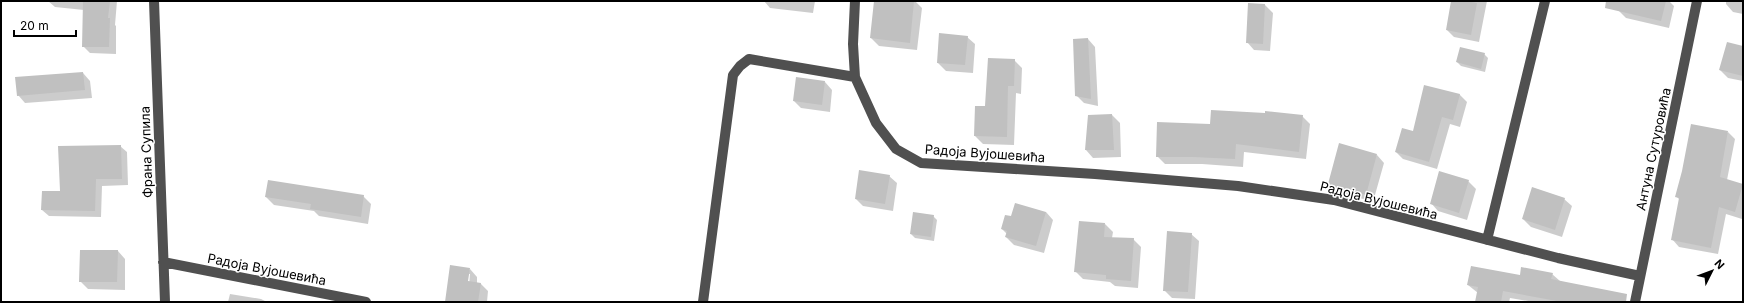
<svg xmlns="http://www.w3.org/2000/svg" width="1744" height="303" font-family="Inter,sans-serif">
<rect width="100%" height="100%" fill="#fff"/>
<path fill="#0003" fill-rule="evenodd" d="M48 1H117L115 25 116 26V54L90 53 83 46 84 10 55 7Z
M764 1H815L813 13 770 8Z
M875 1H915L922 8 917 50 879 46 871 38Z
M1452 1H1487L1479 42 1454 37 1447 30Z
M1620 1H1669L1674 6 1669 28 1626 18 1618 10Z
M1726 1H1743V14L1733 12 1726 4Z
M1249 4 1265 5 1273 13 1270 51 1254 50 1247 42Z
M967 37 975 44 973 73 946 71 938 63Z
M1088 39 1095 47 1098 106 1084 103 1076 95Z
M1743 47V81L1728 78 1720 70Z
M1484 54 1488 58 1485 72 1461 66 1457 62Z
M1014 60 1022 68 1021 94 1016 93 1014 145 983 144 975 136 976 107H986Z
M83 73 90 81 92 98 25 103 18 95Z
M825 82 832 90 830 112 801 108 794 101Z
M1459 94 1467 102 1460 127 1450 124 1437 169 1403 159 1396 152 1414 132Z
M1112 115 1120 123 1121 157 1093 158 1086 150 1089 116Z
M1302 116 1310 124 1306 159 1244 152 1243 167 1202 164H1165L1157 156 1211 125Z
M1728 132 1735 139 1727 180 1743 185 1742 219 1726 214 1718 254 1679 247 1672 239 1680 200 1676 196Z
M120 146 127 152 128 185 102 186 101 217 49 216 42 210 61 192Z
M1377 155 1384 163 1373 202 1337 191 1329 183Z
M889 176 897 183 893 211 863 206 856 199Z
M1468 181 1476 189 1467 220 1438 211 1431 203Z
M363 196 371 204 368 224 319 216 314 211 274 205 266 197Z
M1564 199 1572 206 1562 237 1531 227 1523 219Z
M1046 212 1053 220 1044 253 1014 245 1006 237 1007 234 1002 229 1012 217Z
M933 216 937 220 934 241 915 238 911 234Z
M1105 224 1113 232 1112 238 1133 239 1141 247 1138 288 1115 286 1110 282 1083 279 1075 271Z
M1191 234 1199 241 1195 299 1172 298 1164 290Z
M118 251 125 259V290L88 289 80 281Z
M470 269 477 277V283L481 284 488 291 487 302H446ZM468 274H470L469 286H467Z
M1552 274 1560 281 1617 302H1534L1510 298 1509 302H1476L1478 293 1468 285 1520 276Z
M230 294 261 299 267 302H228Z"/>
<path fill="#c0c0c0" d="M83 1H110L108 18H110L109 47H82Z
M874 1H914L910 43 870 38Z
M1451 1H1466L1477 3 1471 35 1446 30Z
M1606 1H1666L1661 21 1605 8Z
M1248 3 1265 4 1263 44 1246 43Z
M939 33 968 36 965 65 937 63Z
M1088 38 1091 99 1075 96 1073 39Z
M1727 42 1743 46V76L1719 70Z
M1460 47 1485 53 1481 69 1456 62Z
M988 58 1015 59 1014 86H1008L1007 137 974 136 975 106H985Z
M83 72 85 90 17 96 15 77Z
M796 77 825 81 822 105 793 101Z
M1424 85 1460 94 1453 120 1442 117 1429 162 1395 152 1402 128 1413 131Z
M1211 110 1265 113V111L1303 115 1299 152 1236 144 1235 159 1193 157H1156L1157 122 1210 124Z
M1112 114 1114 150H1085L1088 115Z
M1691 124 1728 131 1720 177 1743 184 1735 212 1719 207 1711 248 1671 240 1679 198 1675 197 1682 171Z
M1339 143 1377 154 1366 195 1328 184Z
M121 145 122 179H96L95 211 41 210 42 191H60L58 146Z
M859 170 890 175 885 204 855 199Z
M1439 171 1469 180 1459 213 1430 204Z
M268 180 364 195 361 217 310 209 311 204 265 197Z
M1532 187 1565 198 1555 230 1522 219Z
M1015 203 1046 212 1036 246 1005 237 1007 231 1001 229 1005 215 1011 216Z
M913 212 934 215 931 237 910 234Z
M1079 221 1105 223 1104 237 1134 238 1131 281 1106 279V275L1074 272Z
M1167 231 1192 233 1188 292 1163 291Z
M80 250H118L117 282H79Z
M450 265 470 268 468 281 481 283 478 302H445Z
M1471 266 1520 275 1521 267 1553 273 1551 279 1627 294 1626 302H1562L1503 291 1501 302H1475L1478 287 1467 285Z"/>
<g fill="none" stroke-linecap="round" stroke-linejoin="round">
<path stroke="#505050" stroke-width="10" d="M154 1 165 302
M855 1 853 44 855 77 876 123 896 149 921 163 1095 174 1238 186 1334 200 1558 258 1640 276
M1487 240 1545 1
M163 262 366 302
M703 302 733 75 740 66 749 59 855 77
M1635 302 1697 1"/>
</g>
<g text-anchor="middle" stroke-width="3" stroke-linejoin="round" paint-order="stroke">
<g font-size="13" fill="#000" stroke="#fff">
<text transform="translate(1653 149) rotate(-78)" y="5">Антуна Сутуровића</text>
<text transform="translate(146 152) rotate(-92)" y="5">Франа Супила</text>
<text transform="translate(985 153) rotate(4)" y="5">Радоја Вујошевића</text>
<text transform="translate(1379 200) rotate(14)" y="5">Радоја Вујошевића</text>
<text transform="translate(267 269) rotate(11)" y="5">Радоја Вујошевића</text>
</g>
</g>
<rect width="1744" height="303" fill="none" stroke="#000000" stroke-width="4"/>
<g transform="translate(1712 271) rotate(48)" stroke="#ffffff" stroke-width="3" paint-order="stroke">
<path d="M0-3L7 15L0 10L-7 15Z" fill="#000000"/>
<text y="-6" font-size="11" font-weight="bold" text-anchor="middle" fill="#000000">N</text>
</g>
<path d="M14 30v6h62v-6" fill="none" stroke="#000000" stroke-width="2"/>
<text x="20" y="30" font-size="12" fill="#000000" stroke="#ffffff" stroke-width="3" paint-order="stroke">20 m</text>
</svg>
